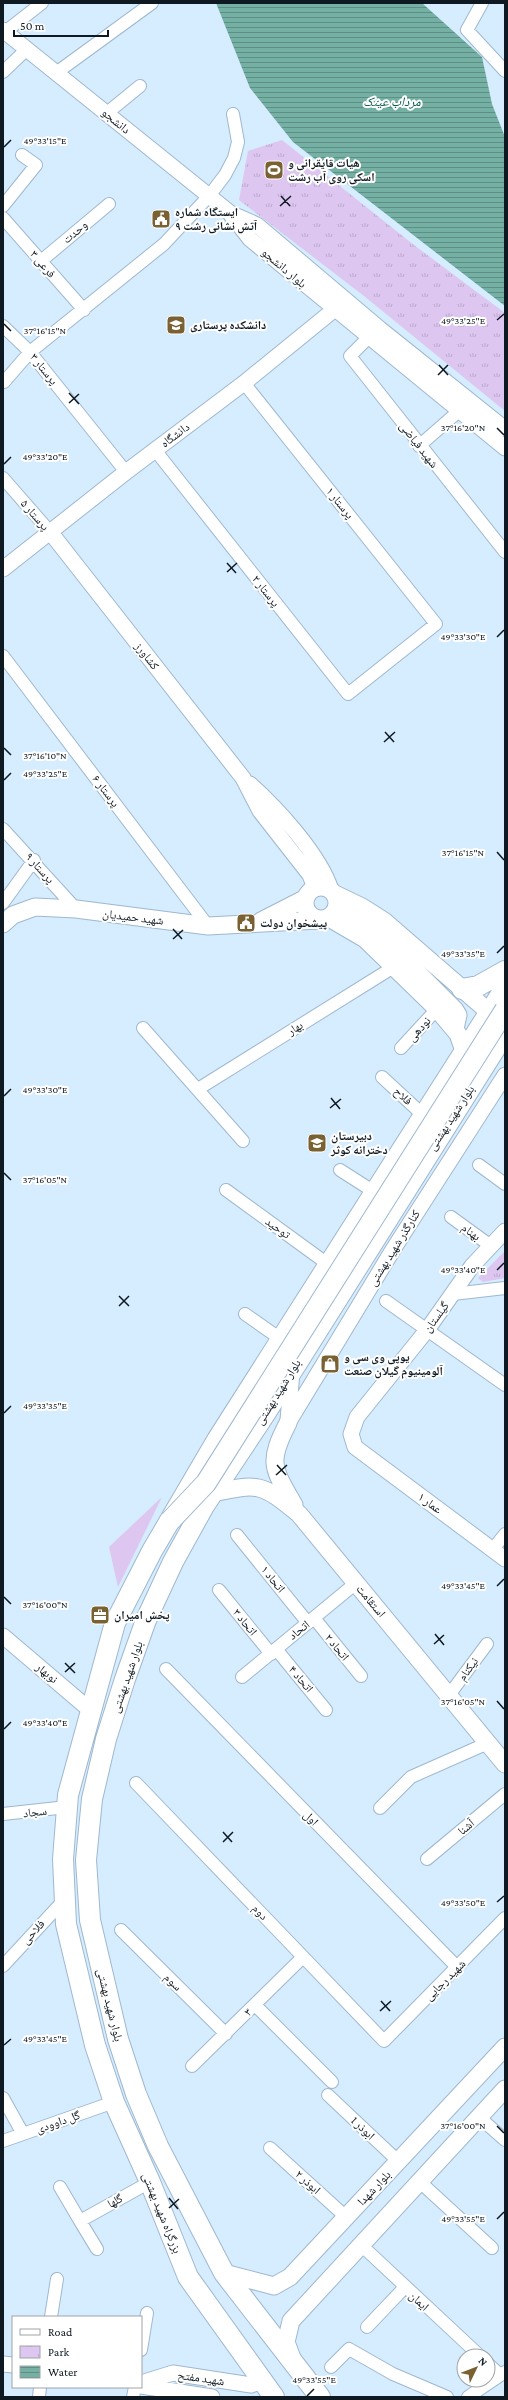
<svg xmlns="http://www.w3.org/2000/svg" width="508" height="2400" font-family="'Crimson Pro','Noto Naskh Arabic',serif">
<defs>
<pattern id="park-tufts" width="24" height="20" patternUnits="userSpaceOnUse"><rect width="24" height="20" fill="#ddc6f0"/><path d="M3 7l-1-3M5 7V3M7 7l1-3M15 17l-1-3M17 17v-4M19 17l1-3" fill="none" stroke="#bcaace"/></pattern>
<pattern id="water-rules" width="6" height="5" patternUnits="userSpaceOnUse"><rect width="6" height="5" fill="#74b0a3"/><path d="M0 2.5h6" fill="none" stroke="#5e8e84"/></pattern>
</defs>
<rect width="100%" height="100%" fill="#d6ecff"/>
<path fill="#ddc6f0" d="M162 1497 118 1587 109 1547Z"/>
<path fill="url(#park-tufts)" d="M282 140 414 245 505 313V411L364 296 239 200 248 151Z
M505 1251V1278L483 1282 478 1278Z"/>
<path fill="url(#water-rules)" d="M216 3H422L482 57 492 104 505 137V306L293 142 250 88Z"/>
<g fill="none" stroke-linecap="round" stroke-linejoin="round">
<g stroke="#9eb8cf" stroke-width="14">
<path id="minor" d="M482 3 467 30 505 71
M5 32 42 3
M3 72 27 49
M56 73 152 3
M107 113 140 86
M3 206 36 165 22 155
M3 218 84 310
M41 261 109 204
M3 326 30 352 126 472
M368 338 350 356 505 552
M4 382 30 352 164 244 209 196 225 175 234 158 238 142 233 114
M419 446 459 411
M155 450 348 694 436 624 244 383
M3 478 51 533
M3 656 208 926
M3 829 76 909
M3 903 34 860
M143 1028 243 1141
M401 1048 437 1009
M382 1077 423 1115
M198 1089 392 968
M479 1165 505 1184
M340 1170 376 1193
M226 1190 329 1265
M451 1217 491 1246
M453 1294 505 1288
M386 1301 505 1385
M245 1314 282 1340
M237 1535 308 1623
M493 1549 505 1534
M219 1590 271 1654
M314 1618 361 1676
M276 1649 326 1710
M166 1669 457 1967
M242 1677 356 1583
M449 1695 487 1644
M136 1783 384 2041 505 1918
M380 1808 411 1777 488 1743
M3 1814 67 1807
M427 1859 505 1794
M121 1930 226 2034
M3 1966 65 1899
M255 2005 332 2082
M192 2066 303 1957
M328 2095 398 2161
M3 2098 23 2134
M479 2117 505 2140
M3 2141 114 2102
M270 2148 346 2217
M419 2181 492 2248
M60 2187 80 2221 150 2182
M80 2221 97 2249
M360 2244 480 2356
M51 2317 57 2279
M367 2327 405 2287
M141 2350 147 2313
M488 2364 500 2375
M331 2367 349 2349 393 2374 447 2397
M39 2397 40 2387
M133 2397 135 2387
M468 2397 505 2372"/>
</g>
<g stroke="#9eb8cf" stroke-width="17">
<path id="tertiary" d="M3 30 229 212 250 239 505 448
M230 213 257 225 380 329 505 429
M51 533 243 778 260 811 310 875 315 888
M3 569 126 472 244 383 346 300
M250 784C277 808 320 855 331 890
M505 1231 472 1266 427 1330 357 1417 351 1434 355 1447 505 1559
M288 1420 292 1372
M288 1423 394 1248 505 1075
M3 1636 90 1710
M3 2364 13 2365
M141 2383 173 2373 251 2385 261 2381
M141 2386 212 2397"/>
</g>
<g stroke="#9eb8cf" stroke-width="19">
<path id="secondary" d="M305 903a16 16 0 1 1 32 0a16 16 0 1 1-32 0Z
M335 894 362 907 384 921 489 1012
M337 909 373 928 455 1010 458 1015 455 1029
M329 918 365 939 437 1009 458 1034 464 1051
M261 921 306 898
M3 924 13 915 35 907 76 909 208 926 319 920
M288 1423C267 1463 273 1468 294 1505
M212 1493C260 1483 261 1483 299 1514L505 1764
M224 2273 274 2286 290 2277 505 2047
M292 2358 286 2342 291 2321 505 2089"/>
</g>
<g stroke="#9eb8cf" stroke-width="22">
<path id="trunk" d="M462 989 478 986 505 971
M274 2397 188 2277 150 2182 114 2102 95 2045 66 1924 63 1859 68 1795 115 1623 152 1551 217 1440 505 988
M320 2397 224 2273 158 2146 136 2094 118 2039 90 1920 86 1860 92 1799 106 1739 125 1679 146 1620 173 1562 204 1506 265 1414 505 1033"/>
</g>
<use href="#minor" stroke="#fff" stroke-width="12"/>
<use href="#tertiary" stroke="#fff" stroke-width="15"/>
<use href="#secondary" stroke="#fff" stroke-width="17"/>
<use href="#trunk" stroke="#fff" stroke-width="20"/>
<g stroke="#9eb8cf" stroke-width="22" stroke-linecap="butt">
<path id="trunk-bridge" d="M170 1521 206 1483 505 1010"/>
</g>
<use href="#trunk-bridge" stroke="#fff" stroke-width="20"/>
</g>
<path fill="none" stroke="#0f1921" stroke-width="1.5" d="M4 147 11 140M281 196 290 206M280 206 291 196M497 320 504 314M4 324 11 331M439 365 448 375M438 375 448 365M69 393 79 404M69 403 79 394M497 428 504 435M4 464 11 457M227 563 236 573M227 572 237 563M497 637 504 630M385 732 394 742M384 742 395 732M4 748 11 755M4 780 11 773M497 852 504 860M173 929 182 939M173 939 183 930M497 953 504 946M4 1096 11 1089M331 1098 340 1109M330 1108 341 1099M4 1173 11 1180M497 1270 504 1263M119 1296 129 1306M119 1306 129 1296M4 1413 11 1406M277 1465 286 1475M276 1475 287 1465M497 1586 504 1579M4 1597 11 1604M435 1634 444 1645M434 1644 444 1635M65 1663 75 1673M65 1672 75 1663M497 1701 504 1709M4 1729 11 1722M223 1832 232 1842M223 1842 233 1832M497 1902 504 1896M381 2001 390 2011M380 2011 391 2001M4 2045 11 2039M497 2126 504 2133M169 2198 178 2209M169 2208 179 2199M497 2219 504 2212M307 2396 314 2389"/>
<defs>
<g id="stadium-square" transform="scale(1)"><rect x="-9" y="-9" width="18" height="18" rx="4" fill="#796132" stroke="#fff"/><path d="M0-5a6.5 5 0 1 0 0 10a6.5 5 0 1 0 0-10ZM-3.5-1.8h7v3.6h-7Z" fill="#fff"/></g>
<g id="civic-square" transform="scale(1)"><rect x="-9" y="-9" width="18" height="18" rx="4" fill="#796132" stroke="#fff"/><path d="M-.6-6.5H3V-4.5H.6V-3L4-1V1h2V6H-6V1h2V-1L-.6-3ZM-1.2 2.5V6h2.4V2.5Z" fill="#fff"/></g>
<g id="university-square" transform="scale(1)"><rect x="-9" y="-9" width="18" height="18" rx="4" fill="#796132" stroke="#fff"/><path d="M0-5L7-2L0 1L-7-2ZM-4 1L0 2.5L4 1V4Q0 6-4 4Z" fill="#fff"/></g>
<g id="school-square" transform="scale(1)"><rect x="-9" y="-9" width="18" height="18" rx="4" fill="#796132" stroke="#fff"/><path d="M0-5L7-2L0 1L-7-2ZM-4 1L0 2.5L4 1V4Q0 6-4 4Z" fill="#fff"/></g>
<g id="shop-square" transform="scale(1)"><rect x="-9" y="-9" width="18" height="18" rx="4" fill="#796132" stroke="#fff"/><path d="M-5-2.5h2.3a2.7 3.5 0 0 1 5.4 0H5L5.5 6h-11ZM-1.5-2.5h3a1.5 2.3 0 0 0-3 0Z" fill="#fff"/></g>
<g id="office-square" transform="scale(1)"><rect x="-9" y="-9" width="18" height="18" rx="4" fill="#796132" stroke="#fff"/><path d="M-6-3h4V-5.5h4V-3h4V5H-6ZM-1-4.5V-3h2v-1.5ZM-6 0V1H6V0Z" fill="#fff"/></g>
</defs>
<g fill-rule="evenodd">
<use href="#stadium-square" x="274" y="170"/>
<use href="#civic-square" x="161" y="219"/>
<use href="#university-square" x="176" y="325"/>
<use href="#civic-square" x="246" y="923"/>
<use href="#school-square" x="317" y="1143"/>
<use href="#shop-square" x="330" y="1364"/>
<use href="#office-square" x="100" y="1615"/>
</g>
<g text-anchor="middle" stroke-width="4" stroke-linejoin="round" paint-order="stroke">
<g font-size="12" fill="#0f1921" stroke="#fff">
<text transform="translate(116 121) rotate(39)" y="4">دانشجو</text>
<text transform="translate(75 232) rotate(-40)" y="4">وحدت</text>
<text transform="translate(43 264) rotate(49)" y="4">فرعی ۳</text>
<text transform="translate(284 268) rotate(40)" y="4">بلوار دانشجو</text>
<text transform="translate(44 369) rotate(51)" y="4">پرستار ۳</text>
<text transform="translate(175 435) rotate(-37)" y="4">دانشگاه</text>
<text transform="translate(419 445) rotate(52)" y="4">شهید فیاضی</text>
<text transform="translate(340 503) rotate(51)" y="4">پرستار ۱</text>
<text transform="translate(35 515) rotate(49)" y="4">پرستار ۵</text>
<text transform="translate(266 591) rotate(52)" y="4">پرستار ۲</text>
<text transform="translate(147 656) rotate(52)" y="4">کشاورز</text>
<text transform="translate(106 791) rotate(53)" y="4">پرستار ۶</text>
<text transform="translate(40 868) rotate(48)" y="4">پرستار ۹</text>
<text transform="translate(133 917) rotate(7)" y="4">شهید حمیدیان</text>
<text transform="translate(295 1028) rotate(-32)" y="4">بهار</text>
<text transform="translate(419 1029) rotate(-48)" y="4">نودهی</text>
<text transform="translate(403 1096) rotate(43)" y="4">فلاح</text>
<text transform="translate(451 1118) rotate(-57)" y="4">بلوار شهید بهشتی</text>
<text transform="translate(278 1228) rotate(36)" y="4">توحید</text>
<text transform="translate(471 1232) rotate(36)" y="4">بهنام</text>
<text transform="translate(394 1248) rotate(-58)" y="4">کنارگذر شهید بهشتی</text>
<text transform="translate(436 1317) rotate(-54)" y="4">گیلستان</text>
<text transform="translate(278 1392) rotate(-58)" y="4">بلوار شهید بهشتی</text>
<text transform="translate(430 1503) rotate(36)" y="4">عمار ۱</text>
<text transform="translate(273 1579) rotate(51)" y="4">اتحاد ۱</text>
<text transform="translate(371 1601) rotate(50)" y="4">استقامت</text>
<text transform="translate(245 1622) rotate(51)" y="4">اتحاد ۳</text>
<text transform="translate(299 1630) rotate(-39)" y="4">اتحاد</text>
<text transform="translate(337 1647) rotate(51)" y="4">اتحاد ۲</text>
<text transform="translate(468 1669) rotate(-54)" y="4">نیکنام</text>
<text transform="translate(47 1673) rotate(40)" y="4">نوبهار</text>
<text transform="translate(127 1677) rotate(-71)" y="4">بلوار شهید بهشتی</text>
<text transform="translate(301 1679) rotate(50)" y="4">اتحاد ۴</text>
<text transform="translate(35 1812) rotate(-7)" y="4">سجاد</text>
<text transform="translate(311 1818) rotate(46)" y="4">اول</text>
<text transform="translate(466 1827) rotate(-40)" y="4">آشنا</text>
<text transform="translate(260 1912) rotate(46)" y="4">دوم</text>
<text transform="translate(33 1932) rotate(-47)" y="4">فلاحی</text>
<text transform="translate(445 1980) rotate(-45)" y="4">شهید رجایی</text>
<text transform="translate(173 1982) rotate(45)" y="4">سوم</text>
<text transform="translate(110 2005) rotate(76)" y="4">بلوار شهید بهشتی</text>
<text transform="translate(248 2012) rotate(-44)" y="4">۳</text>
<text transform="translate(58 2122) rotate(-19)" y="4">گل داوودی</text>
<text transform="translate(363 2128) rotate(44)" y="4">ابوذر 1</text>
<text transform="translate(308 2182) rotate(42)" y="4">ابوذر ۲</text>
<text transform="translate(374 2188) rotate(-47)" y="4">بلوار شهدا</text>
<text transform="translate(115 2201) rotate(-29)" y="4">گلها</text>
<text transform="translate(162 2213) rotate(68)" y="4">بزرگراه شهید بهشتی</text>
<text transform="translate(419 2301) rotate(42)" y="4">ایمان</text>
<text transform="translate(201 2378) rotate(8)" y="4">شهید مفتح</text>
</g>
<g font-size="12" font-weight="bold" fill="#0f1921" stroke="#fff" text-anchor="start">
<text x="288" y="167">هیات قایقرانی و<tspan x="288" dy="14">اسکی روی آب رشت</tspan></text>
<text x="175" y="216">ایستگاه شماره<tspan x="175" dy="14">۹ آتش نشانی رشت</tspan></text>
<text x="190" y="329">دانشکده پرستاری</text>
<text x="260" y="927">پیشخوان دولت</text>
<text x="331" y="1140">دبیرستان<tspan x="331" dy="14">دخترانه کوثر</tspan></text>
<text x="344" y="1361">یوپی وی سی و<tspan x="344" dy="14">آلومینیوم گیلان صنعت</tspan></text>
<text x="114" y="1619">پخش امیران</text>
</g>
<g font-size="13" font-style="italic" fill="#095e52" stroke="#fff">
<text x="392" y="106">مرداب عینک</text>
</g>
</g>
<g font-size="10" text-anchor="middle" fill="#0f1921" stroke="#fff" stroke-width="4" stroke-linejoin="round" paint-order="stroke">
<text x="45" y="144">49°33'15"E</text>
<text x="463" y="324">49°33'25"E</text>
<text x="45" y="334">37°16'15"N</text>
<text x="463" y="431">37°16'20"N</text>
<text x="45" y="460">49°33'20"E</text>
<text x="463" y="640">49°33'30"E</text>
<text x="45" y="759">37°16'10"N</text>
<text x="45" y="777">49°33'25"E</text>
<text x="463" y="856">37°16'15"N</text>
<text x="463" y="957">49°33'35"E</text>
<text x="45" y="1093">49°33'30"E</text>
<text x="45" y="1183">37°16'05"N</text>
<text x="463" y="1273">49°33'40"E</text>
<text x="45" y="1409">49°33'35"E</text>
<text x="463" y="1589">49°33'45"E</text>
<text x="45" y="1608">37°16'00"N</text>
<text x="463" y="1705">37°16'05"N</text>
<text x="45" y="1726">49°33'40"E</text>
<text x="463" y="1906">49°33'50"E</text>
<text x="45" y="2042">49°33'45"E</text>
<text x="463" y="2129">37°16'00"N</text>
<text x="463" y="2222">49°33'55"E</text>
<text x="314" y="2383">49°33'55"E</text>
</g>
<rect width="508" height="2400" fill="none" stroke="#0f1921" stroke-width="8"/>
<rect x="12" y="2316" width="130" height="72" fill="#ffffff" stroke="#9fa3a6"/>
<rect x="20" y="2329" width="20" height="6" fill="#ffffff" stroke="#9fa3a6"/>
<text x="48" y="2336" font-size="12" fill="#0f1921">Road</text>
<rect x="20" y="2346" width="20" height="12" fill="url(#park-tufts)" stroke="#9fa3a6"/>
<text x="48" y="2356" font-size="12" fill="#0f1921">Park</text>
<rect x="20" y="2366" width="20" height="12" fill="url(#water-rules)" stroke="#9fa3a6"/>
<text x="48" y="2376" font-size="12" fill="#0f1921">Water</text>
<g transform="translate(476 2368) rotate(47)"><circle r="19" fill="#ffffff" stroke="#9fa3a6"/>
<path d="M0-3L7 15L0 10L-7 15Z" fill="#796132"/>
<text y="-6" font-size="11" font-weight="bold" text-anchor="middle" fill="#0f1921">N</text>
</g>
<path d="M14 30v6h94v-6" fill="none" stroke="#0f1921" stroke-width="2"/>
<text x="20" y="30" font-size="12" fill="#0f1921" stroke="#ffffff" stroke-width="3" paint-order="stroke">50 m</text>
</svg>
